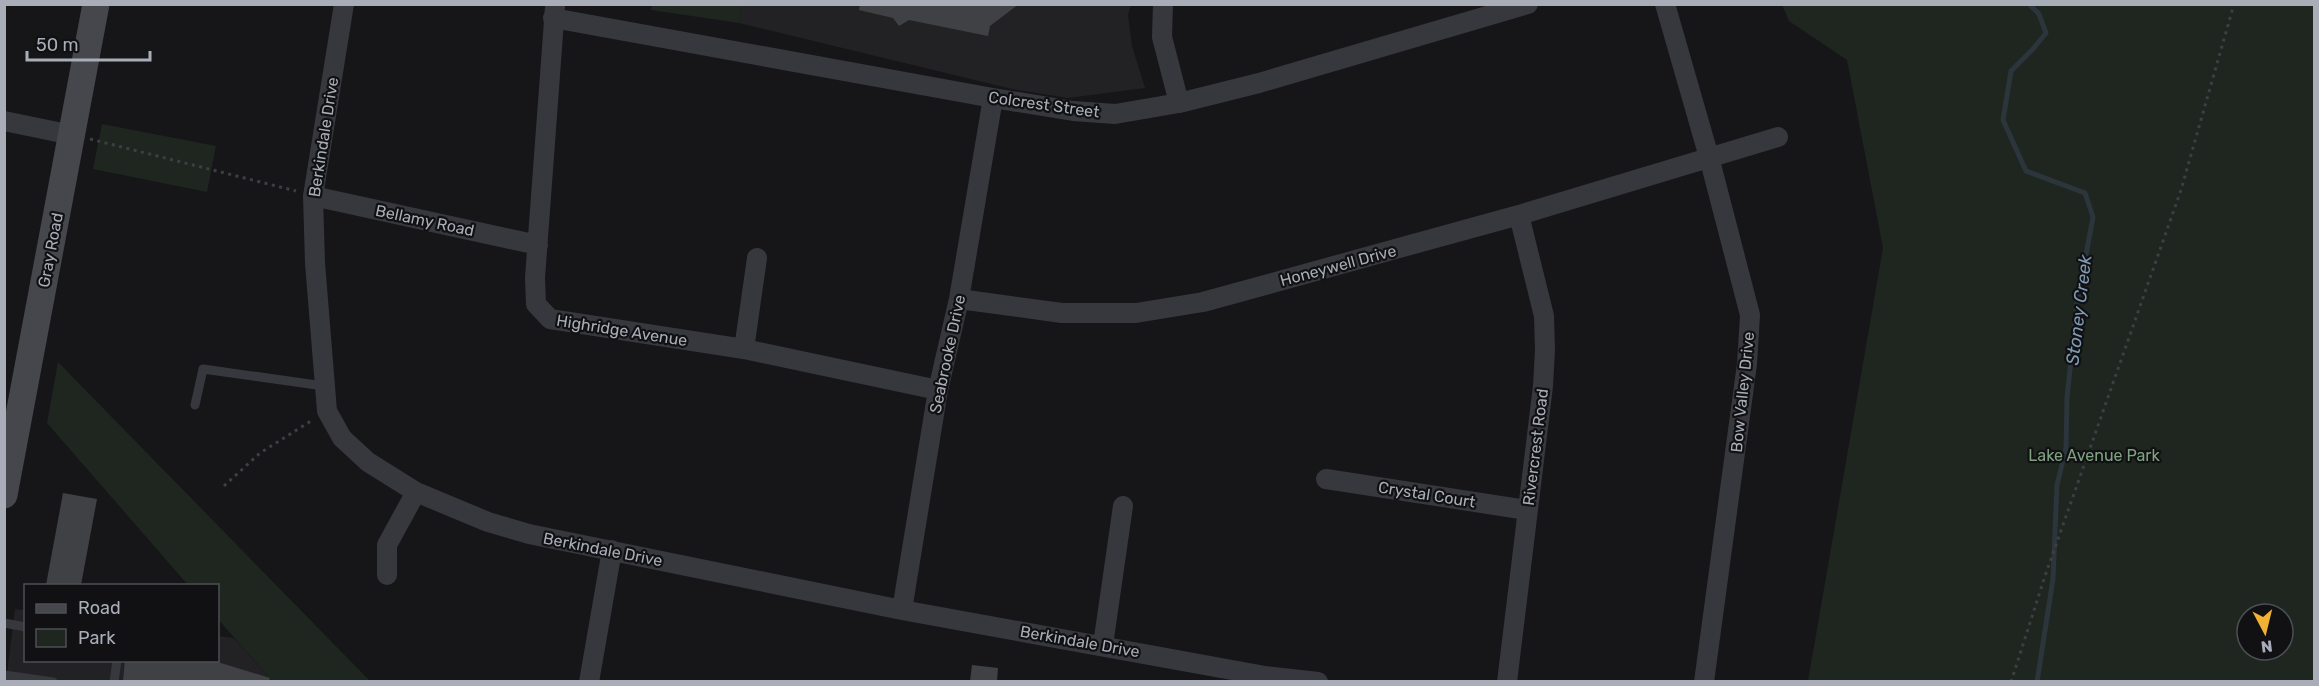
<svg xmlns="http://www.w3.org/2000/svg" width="2319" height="686" font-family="Rubik,sans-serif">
<rect width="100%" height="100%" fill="#161618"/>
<path fill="#222225" d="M742 4 1131 5 1128 15 1132 46 1145 88 1068 98 1012 89 739 23Z
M15 609 25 610 26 660H218V636L234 638 272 681 6 682Z"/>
<path fill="#1e261f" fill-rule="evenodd" d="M652 5V4L742 5 739 23 651 10Z
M1782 5H2314V681H1808L1883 248 1847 60 1789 21ZM2247 614H2283V650H2247Z
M102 124 216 146 207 192 93 169Z
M58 362 370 681H272L218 619V586L188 585 47 423Z"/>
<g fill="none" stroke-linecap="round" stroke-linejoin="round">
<path stroke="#2c353c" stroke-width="5" d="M2029 4 2039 14 2046 33 2033 49 2011 71 2003 120 2026 171 2085 193 2093 217 2077 303 2067 398 2066 448 2057 485 2053 579 2037 682"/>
</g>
<path fill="#404145" d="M860 4H1019L990 26 988 36 909 20 899 26 893 18 859 10Z
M63 493 97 499 81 585H46Z
M125 660H211L270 678 269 681H123Z
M972 665 998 668 997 681H970Z"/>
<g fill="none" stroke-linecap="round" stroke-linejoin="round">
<path stroke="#3d3f44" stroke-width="3" stroke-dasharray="3 4.5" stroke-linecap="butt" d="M90 139 296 191
M224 486 260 453 311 421
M2011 682 2045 576 2181 190 2234 4"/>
<path stroke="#37383d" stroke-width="9" d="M195 405 203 369 324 386
M4 623 26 627
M4 675 53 682
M114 682 117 660"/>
<path stroke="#37383d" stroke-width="20" d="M344 4 313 196 315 263 327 411 342 438 368 462 416 492 488 522 529 534 902 610 1265 676 1318 682
M1163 4 1162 37 1179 103
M1665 4 1709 157 1750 315 1747 364 1704 682
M555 7 535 278 536 304 550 319 744 349 938 390
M553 18 993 98 1073 111 1115 114 1179 103 1259 83 1528 4
M4 121 72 135
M313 196 538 245
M959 299 1062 313H1136L1203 302 1519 215 1778 137
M744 349 757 258
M1326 479 1527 510
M387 575V545L416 492
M902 610 938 390 959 299 993 98
M1103 645 1123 506
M589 682 612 550
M1507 682 1543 386 1545 350 1544 316 1519 215"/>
<path stroke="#45474d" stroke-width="27" d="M4 495 96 4"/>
</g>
<g text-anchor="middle" stroke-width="4.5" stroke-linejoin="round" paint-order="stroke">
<g font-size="16" fill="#a8adb8" stroke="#111113">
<text transform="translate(1044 104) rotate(8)" y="6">Colcrest Street</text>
<text transform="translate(323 137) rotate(-81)" y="6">Berkindale Drive</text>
<text transform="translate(425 220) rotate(12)" y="6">Bellamy Road</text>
<text transform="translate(50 250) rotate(-79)" y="6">Gray Road</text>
<text transform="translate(1338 265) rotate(-15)" y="6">Honeywell Drive</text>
<text transform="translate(622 330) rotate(9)" y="6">Highridge Avenue</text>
<text transform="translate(947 354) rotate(-78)" y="6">Seabrooke Drive</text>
<text transform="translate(1742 392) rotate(-84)" y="6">Bow Valley Drive</text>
<text transform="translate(1535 447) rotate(-83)" y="6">Rivercrest Road</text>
<text transform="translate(1427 494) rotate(9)" y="6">Crystal Court</text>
<text transform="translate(603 549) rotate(11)" y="6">Berkindale Drive</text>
<text transform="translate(1080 641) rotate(10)" y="6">Berkindale Drive</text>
</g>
<g font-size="16" fill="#7fa381" stroke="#111113">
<text x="2094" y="461">Lake Avenue Park</text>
</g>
<g font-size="18" font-style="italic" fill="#7f9bb3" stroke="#111113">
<text transform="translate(2079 310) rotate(-83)" y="6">Stoney Creek</text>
</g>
</g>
<rect width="2319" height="686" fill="none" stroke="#a8adb8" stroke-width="12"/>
<rect x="24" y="584" width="195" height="78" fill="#111113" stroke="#4d4f55" stroke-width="1.5"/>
<rect x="36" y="604" width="30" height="9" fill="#45474d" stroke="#4d4f55" stroke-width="1.5"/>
<text x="78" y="614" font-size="18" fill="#a8adb8">Road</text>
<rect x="36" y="629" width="30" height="18" fill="#1e261f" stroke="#4d4f55" stroke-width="1.5"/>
<text x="78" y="644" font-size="18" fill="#a8adb8">Park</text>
<g transform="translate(2265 632) rotate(173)"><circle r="28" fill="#111113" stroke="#4d4f55" stroke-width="1.5"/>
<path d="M0-4.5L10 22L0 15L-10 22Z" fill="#f2b134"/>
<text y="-9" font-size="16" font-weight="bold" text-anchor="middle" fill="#a8adb8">N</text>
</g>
<path d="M27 51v9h123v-9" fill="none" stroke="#a8adb8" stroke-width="3"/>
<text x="36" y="51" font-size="18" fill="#a8adb8" stroke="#111113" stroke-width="4.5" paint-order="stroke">50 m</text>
</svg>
